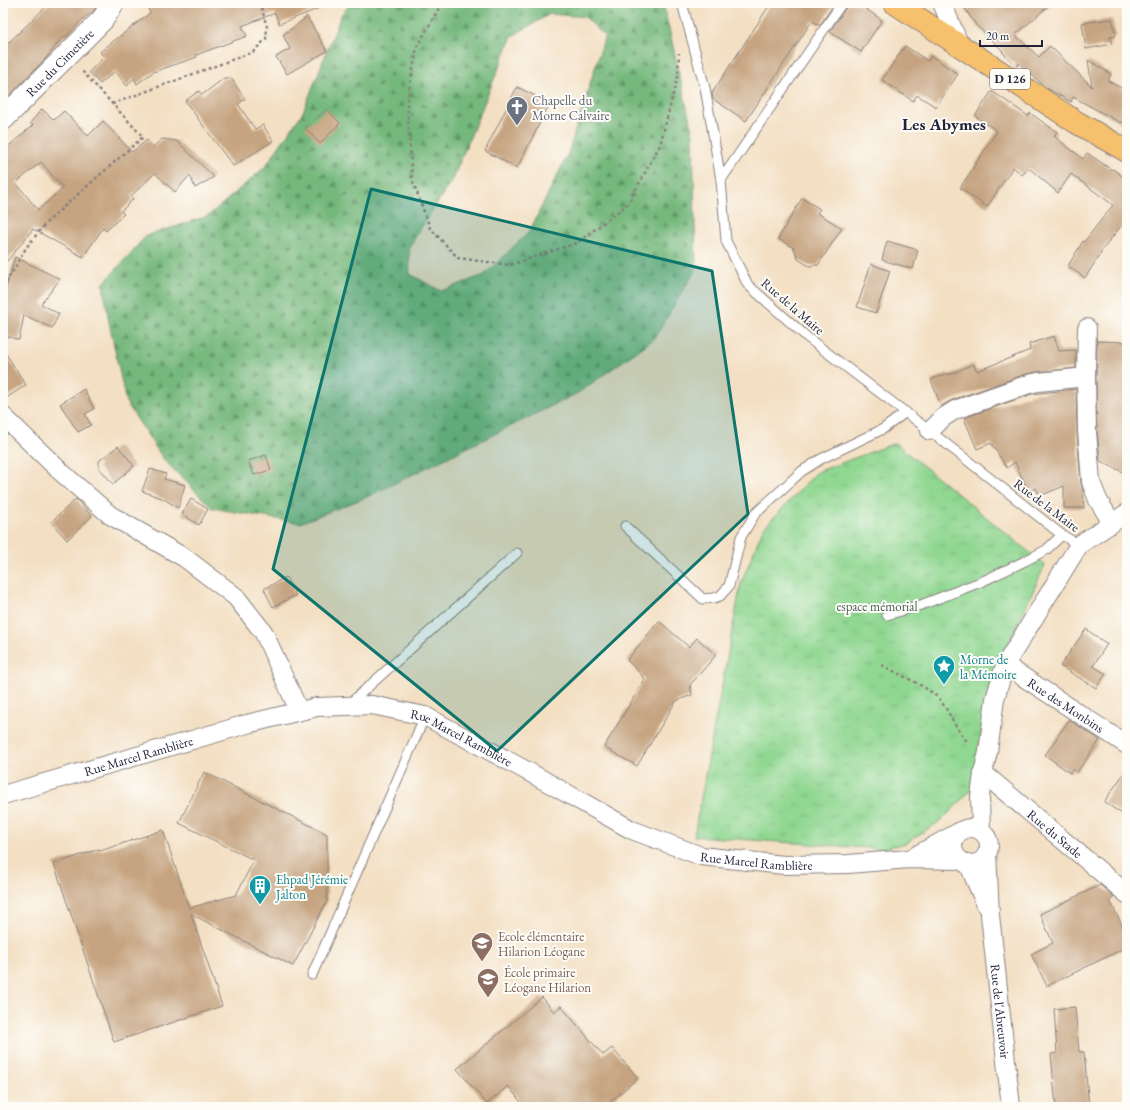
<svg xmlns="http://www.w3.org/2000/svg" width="1130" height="1110" font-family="'EB Garamond',serif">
<defs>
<pattern id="forest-firs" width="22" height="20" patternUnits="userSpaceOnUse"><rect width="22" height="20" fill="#74b87b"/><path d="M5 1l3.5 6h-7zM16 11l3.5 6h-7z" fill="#5f9566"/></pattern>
<pattern id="park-tufts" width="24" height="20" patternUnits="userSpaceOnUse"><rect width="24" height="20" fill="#90d791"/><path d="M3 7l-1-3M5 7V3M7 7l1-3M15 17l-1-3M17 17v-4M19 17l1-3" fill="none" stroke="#7cb87e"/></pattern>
</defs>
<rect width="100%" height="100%" fill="#fdfcf7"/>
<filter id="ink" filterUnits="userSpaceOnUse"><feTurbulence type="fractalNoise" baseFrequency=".025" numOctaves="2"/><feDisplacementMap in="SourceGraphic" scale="8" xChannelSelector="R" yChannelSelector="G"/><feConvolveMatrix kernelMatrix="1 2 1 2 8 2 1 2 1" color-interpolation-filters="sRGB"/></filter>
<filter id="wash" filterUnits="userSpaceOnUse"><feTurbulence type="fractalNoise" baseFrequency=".012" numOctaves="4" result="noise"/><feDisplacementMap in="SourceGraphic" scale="16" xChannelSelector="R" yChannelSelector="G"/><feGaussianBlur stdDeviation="0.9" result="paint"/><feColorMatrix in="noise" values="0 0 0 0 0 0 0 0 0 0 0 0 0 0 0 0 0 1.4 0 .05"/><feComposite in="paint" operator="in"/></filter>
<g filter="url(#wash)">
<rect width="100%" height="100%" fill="#f3dfc2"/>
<path fill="url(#forest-firs)" stroke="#4b6d5b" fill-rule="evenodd" d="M352 3H663L693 134 696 269 654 339 578 393 367 497 300 523 212 508 164 460 126 402 109 322 103 284 146 236 208 216 265 167 303 112 342 13ZM550 14 585 17 605 36 568 154 529 232 484 275 441 291 410 274 409 247 453 178 512 36Z"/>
<path fill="url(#park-tufts)" stroke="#597c66" d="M895 443 1045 565 990 684 971 790 942 820 906 843 881 849 694 836 741 583 763 529 817 472Z"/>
<g id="blocks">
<path fill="#c6a481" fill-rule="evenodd" d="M50 3H98L94 10 84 18 66 37 64 36 45 59 10 95 3 89V48Z
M146 3H329L330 4 279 24 275 13 242 26 247 36 196 55 197 57 153 72 137 84 134 78 127 86 115 71 100 84 89 72 104 57 100 52 111 43 150 13Z
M771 3H835L820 25 812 21 746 121 713 99 712 93Z
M848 3H857L882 20 861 52 830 32 847 6Z
M961 3H1052L1015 35 1039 57 1050 46 1092 87 1088 60 1111 74 1108 81 1127 91V122L1124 120 1121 123 1073 97 1071 102 1045 87 1019 63 1017 66 1002 52 1003 51 976 25Z
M307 17 327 51 287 74 276 57 290 49 283 35Z
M1112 19 1116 36 1110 37 1112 44 1086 49 1082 23Z
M905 46 928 61 931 56 958 74 936 107 917 95 913 101 882 80Z
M224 78H231L245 99 238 104 255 129 263 125 273 141 233 166 185 101 199 91 202 95Z
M517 87 550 103 517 168 485 151Z
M992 91 1028 116 1030 113 1057 132 1054 136 1083 159 1087 153 1112 170 1113 169 1127 180V218L1100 253H1101L1085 278 1068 266 1083 241 1084 242 1113 205 1071 174 1058 193 1029 168 1022 175 1013 167 987 207 960 188 997 131 975 116Z
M42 109 54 120 64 111 88 136 103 121 132 152 147 140 153 147 162 139 177 141 214 177 195 188 190 175 175 192 155 173 131 196 133 199 121 211 124 214 106 231 103 228 83 257 33 229 3 266V151L33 125 30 123ZM41 162 63 188 38 210 16 183Z
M327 109 340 123 320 144 305 128Z
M802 198 820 209 817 213 842 228 818 265 809 266 798 259 794 248 778 239Z
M887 241 918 250 913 269 882 260Z
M15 257 60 279 41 304 59 314 52 328 24 315 19 340 3 335V298Z
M871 264 890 271 876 313 857 307Z
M1054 336 1059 351 1076 350V368L1037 372 1026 374 952 400 941 406 931 380 948 373 949 375 973 364 977 371 1030 350 1029 344Z
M1097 341 1127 342V474L1100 461 1097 430 1096 377Z
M3 349 26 385 3 400Z
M84 389 94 409 85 414 91 425 78 432 60 404Z
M1076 389 1077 432 1081 483 1083 491 1084 508H1064V486L1040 496 1036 488 1028 491 1015 462 1007 468 991 443 977 449 964 418 1032 394Z
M118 446 134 466 113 484 99 468V461Z
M266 455 271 470 254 475 248 461Z
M150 469 166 474 164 479 185 485 178 508 164 499 142 491Z
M76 499 92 516 67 540 51 522Z
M191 499 208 509 199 525 182 514Z
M286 577 296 595 273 607 264 589Z
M659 621 689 647 697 638 716 655 690 685 692 695 676 701 637 766 604 747 645 679 627 660Z
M1086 629 1107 644 1093 666 1106 674 1096 688 1060 666Z
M1069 720 1100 740 1077 772 1073 769 1070 773 1045 755Z
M1127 769V817L1104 802Z
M204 772 327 834V901L293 966 191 914 222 1006 114 1042 54 864 99 849 100 851 163 830 189 908 236 895 254 860 179 823Z
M1100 885 1114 896 1110 901 1127 935V947L1047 986 1031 954 1053 943 1040 914Z
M542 997 554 1012 561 1006 603 1055 612 1048 638 1078 604 1107H525L508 1086 487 1104 457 1069Z
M1075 1007 1079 1052H1084L1089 1107H1056L1051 1054 1057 1053 1054 1009Z"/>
</g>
</g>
<g filter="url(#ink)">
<use href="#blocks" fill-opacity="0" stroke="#8a807e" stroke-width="1"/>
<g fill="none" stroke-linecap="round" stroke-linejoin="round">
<g stroke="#8a807e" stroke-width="11">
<path id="service" d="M682 3 705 88 721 180
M842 3 721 180 726 241 748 285 808 338 930 431 1062 535 1079 545
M625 526 703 599 714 598 720 596 729 586 741 537 755 514 802 471 821 459 883 429 906 412
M887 615 921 605 983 581 1025 561 1046 550 1062 535
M348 705 517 553
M312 975 425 716"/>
</g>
<g stroke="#8a807e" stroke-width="20">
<g id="minor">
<path d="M942 3 960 46"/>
<path d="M1087 328 1086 377 1087 431 1091 482 1098 500 1112 523"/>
<path d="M3 416 61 472 110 515 185 558 236 597 264 633 299 711"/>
<path d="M930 431 944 417 955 410 1029 384 1038 382 1086 377"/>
<path id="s1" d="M1005 665 1127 745"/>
<path id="s2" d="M983 773 1127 894"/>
<path id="s3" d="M3 795 247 724 317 707 372 705 425 716 529 772 632 830 701 856 784 865 848 864 909 859 960 860"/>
<circle cx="971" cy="846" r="18"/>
<path d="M981 831 980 797 983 773 988 752 995 699 1005 665 1079 545 1127 513"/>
<path id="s4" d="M987 853 990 915 1011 1107"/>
<path d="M910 859 959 832"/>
<path d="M968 863 986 905"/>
</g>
</g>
<g stroke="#8a807e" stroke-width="24">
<g id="tertiary">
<path id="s5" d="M3 119 103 19 113 3"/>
</g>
</g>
<g stroke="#8a807e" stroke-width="24">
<path id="primary" d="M895 3 1076 122 1127 151"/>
</g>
<path stroke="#8a807e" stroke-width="2.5" stroke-dasharray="3 3" stroke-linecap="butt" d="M442 3 417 47 407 102 412 179 430 228 458 258 510 265 577 243 628 204 660 145 678 76 679 53
M112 104 253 52 266 39 267 27 260 3
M3 288 26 248 45 224 68 203 143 137 82 71
M882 665C896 673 931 688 940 700 951 714 956 731 969 743"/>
<use href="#service" stroke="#fff" stroke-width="9"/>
<use href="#minor" stroke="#fff" stroke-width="18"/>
<use href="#tertiary" stroke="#fff" stroke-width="22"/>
<use href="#primary" stroke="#f7c06c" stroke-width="22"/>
</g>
</g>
<path fill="#0f766e" fill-opacity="0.2" stroke="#0f766e" stroke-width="3" stroke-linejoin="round" d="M371 189 712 271 748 514 497 751 273 569Z"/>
<defs>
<g id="church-pin" transform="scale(1.15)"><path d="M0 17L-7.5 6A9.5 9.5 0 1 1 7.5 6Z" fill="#6b7280" stroke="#fdfcf7"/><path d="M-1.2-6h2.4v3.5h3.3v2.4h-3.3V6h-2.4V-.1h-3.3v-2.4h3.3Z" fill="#fff"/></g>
<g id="sight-pin" transform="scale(1.15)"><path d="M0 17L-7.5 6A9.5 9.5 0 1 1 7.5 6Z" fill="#0f9aa8" stroke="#fdfcf7"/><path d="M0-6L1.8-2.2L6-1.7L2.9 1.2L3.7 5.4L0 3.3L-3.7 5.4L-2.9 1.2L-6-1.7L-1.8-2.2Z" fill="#fff"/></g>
<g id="building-pin" transform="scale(1.15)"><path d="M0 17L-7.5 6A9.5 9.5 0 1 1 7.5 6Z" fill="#0f9aa8" stroke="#fdfcf7"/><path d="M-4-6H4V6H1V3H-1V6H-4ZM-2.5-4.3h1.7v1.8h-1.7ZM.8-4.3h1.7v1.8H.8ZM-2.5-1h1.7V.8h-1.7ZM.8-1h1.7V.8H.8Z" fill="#fff"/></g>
<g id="school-pin" transform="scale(1.15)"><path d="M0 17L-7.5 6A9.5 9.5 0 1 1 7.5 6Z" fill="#8d6e63" stroke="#fdfcf7"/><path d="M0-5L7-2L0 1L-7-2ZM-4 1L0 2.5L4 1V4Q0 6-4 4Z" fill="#fff"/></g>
</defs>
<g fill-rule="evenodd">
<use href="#church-pin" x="517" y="107"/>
<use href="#sight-pin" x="944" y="666"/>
<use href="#building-pin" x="260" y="886"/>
<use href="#school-pin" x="482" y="943"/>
<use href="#school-pin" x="488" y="979"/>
</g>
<g text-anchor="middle" stroke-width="4" stroke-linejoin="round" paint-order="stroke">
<rect fill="#fdfcf7" stroke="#646373" stroke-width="1" x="990" y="69" width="40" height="20" rx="3"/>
<g font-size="12" font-weight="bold" fill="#22223b">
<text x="1010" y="83">D 126</text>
</g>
<g font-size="13" fill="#22223b" stroke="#fdfcf7">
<text dy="5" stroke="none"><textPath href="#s5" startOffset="80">Rue du Cimetière</textPath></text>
<text transform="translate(793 306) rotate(41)" y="5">Rue de la Maire</text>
<text transform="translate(1047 505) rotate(37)" y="5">Rue de la Maire</text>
<text dy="5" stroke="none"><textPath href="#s1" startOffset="73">Rue des Monbins</textPath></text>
<text dy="5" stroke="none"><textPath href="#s3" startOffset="477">Rue Marcel Ramblière</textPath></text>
<text dy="5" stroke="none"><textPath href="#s3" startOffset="141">Rue Marcel Ramblière</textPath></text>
<text dy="5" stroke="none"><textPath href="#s2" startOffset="94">Rue du Stade</textPath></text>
<text dy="5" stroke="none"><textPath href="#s3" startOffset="801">Rue Marcel Ramblière</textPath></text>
<text dy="5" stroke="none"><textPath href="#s4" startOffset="159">Rue de l'Abreuvoir</textPath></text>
</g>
<g font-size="13" fill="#5b616d" stroke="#fdfcf7" text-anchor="start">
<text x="532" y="105">Chapelle du<tspan x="532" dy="15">Morne Calvaire</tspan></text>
</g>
<g font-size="13" fill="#486159" stroke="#fdfcf7">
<text x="877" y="611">espace mémorial</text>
</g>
<g font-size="13" fill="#0d838f" stroke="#fdfcf7" text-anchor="start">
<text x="960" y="664">Morne de<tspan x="960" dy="15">la Mémoire</tspan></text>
<text x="276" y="884">Ehpad Jérémie<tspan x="276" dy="15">Jalton</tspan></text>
</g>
<g font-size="13" fill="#785e54" stroke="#fdfcf7" text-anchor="start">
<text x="498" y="941">Ecole élémentaire<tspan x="498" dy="15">Hilarion Léogane</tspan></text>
<text x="504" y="977">École primaire<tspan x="504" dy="15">Léogane Hilarion</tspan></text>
</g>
<g font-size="17" font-weight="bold" fill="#22223b" stroke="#fdfcf7">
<text x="944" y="130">Les Abymes</text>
</g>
</g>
<rect width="1130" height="1110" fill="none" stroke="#fdfcf7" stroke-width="16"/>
<path d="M980 40v6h62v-6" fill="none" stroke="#22223b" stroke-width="2"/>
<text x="986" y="40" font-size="12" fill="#22223b" stroke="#fdfcf7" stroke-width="3" paint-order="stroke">20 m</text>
</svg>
